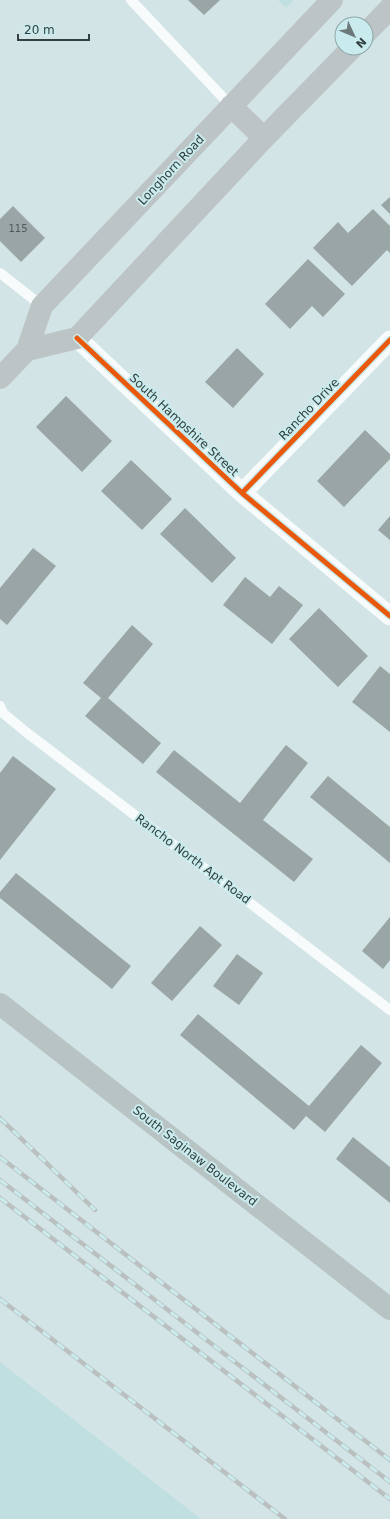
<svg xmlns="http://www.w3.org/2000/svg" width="390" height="1519" font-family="'DejaVu Sans',sans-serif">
<rect width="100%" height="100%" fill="#d2e4e5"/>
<path fill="#c0dfe0" d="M278 0H294L286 8Z
M0 1362 201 1519H0Z"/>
<path fill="#99a6a5" d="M188 0H220L204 15Z
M390 197V214L381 205Z
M13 206 45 238 21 262 0 241V219Z
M373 209 390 226V253L387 250 352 286 313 248 338 222 348 233Z
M308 259 345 294 323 317 312 306 290 329 265 304Z
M237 348 264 374 233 408 205 382Z
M66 396 112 441 82 472 36 427Z
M365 430 390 454V459L344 507 317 481Z
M131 460 172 499 142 530 101 491Z
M185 508 236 558 212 583 160 534Z
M390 516V540L378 530Z
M33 548 56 566 7 625 0 619V588Z
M245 577 270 597 279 586 303 605 272 644 223 605Z
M319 608 368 656 338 687 289 639Z
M132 625 153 644 108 698 161 743 143 764 85 716 101 698 83 683Z
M380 666 390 674V732L352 702Z
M286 745 308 763 263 820 313 859 294 882 156 772 174 750 240 803Z
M13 756 56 789 0 860V773Z
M328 776 390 827V863L310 797Z
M16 873 131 966 112 989 0 898V892Z
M390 917V960L383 969 362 951Z
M200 926 222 945 172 1001 151 983Z
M237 954 263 973 239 1005 213 986Z
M198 1014 309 1106 361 1045 382 1063 325 1132 306 1116 294 1130 180 1035Z
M353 1137 390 1167V1203L336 1159Z"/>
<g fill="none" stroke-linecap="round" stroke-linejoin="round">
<path stroke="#f8fbfb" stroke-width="10" d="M131 0 231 106
M0 273 42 306
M0 706 3 713 26 732 390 1010"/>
<path stroke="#f8fbfb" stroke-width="19" d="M77 338 242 493 390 616
M242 493 390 340"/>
<path stroke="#bdc4c6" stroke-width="22" d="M366 33 390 8
M231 106 264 138
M27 350 77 338 264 138 352 48
M0 378 27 350 42 306 332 0"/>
<path stroke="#b8c3c4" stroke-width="22" d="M0 1004 390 1309"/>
<g stroke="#babfbf" stroke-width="4.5">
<path id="rail" d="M0 1118 95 1210
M0 1157 390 1460
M0 1180 390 1482
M0 1198 390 1499
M0 1299 285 1519"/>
</g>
<use href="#rail" stroke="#caebed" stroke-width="3" stroke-dasharray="9" stroke-linecap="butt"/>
<g stroke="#caebed" stroke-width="8">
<path id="cycleway" d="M77 338 242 493 390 616
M242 493 390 340"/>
</g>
<use href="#cycleway" stroke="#e8590c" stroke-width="5"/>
</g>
<g text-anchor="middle" stroke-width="4" stroke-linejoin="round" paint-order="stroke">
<g font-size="10" fill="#4c5a59">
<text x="18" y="232">115</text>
</g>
<g font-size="12" fill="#334040" stroke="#caebed">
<text transform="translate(171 170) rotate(-47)" y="4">Longhorn Road</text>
<text transform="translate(309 409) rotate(-46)" y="4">Rancho Drive</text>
<text transform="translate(184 425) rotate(43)" y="4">South Hampshire Street</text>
<text transform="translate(193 859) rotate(37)" y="4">Rancho North Apt Road</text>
<text transform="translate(195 1156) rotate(38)" y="4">South Saginaw Boulevard</text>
</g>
</g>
<g transform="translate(354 36) rotate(134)"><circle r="19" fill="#caebed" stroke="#8ea7a8"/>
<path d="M0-3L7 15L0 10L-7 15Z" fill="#6b797a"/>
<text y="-6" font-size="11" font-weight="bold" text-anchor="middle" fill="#334040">N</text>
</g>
<path d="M18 34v6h71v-6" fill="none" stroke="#334040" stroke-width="2"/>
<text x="24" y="34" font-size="12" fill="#334040" stroke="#caebed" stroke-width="3" paint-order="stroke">20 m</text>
</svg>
